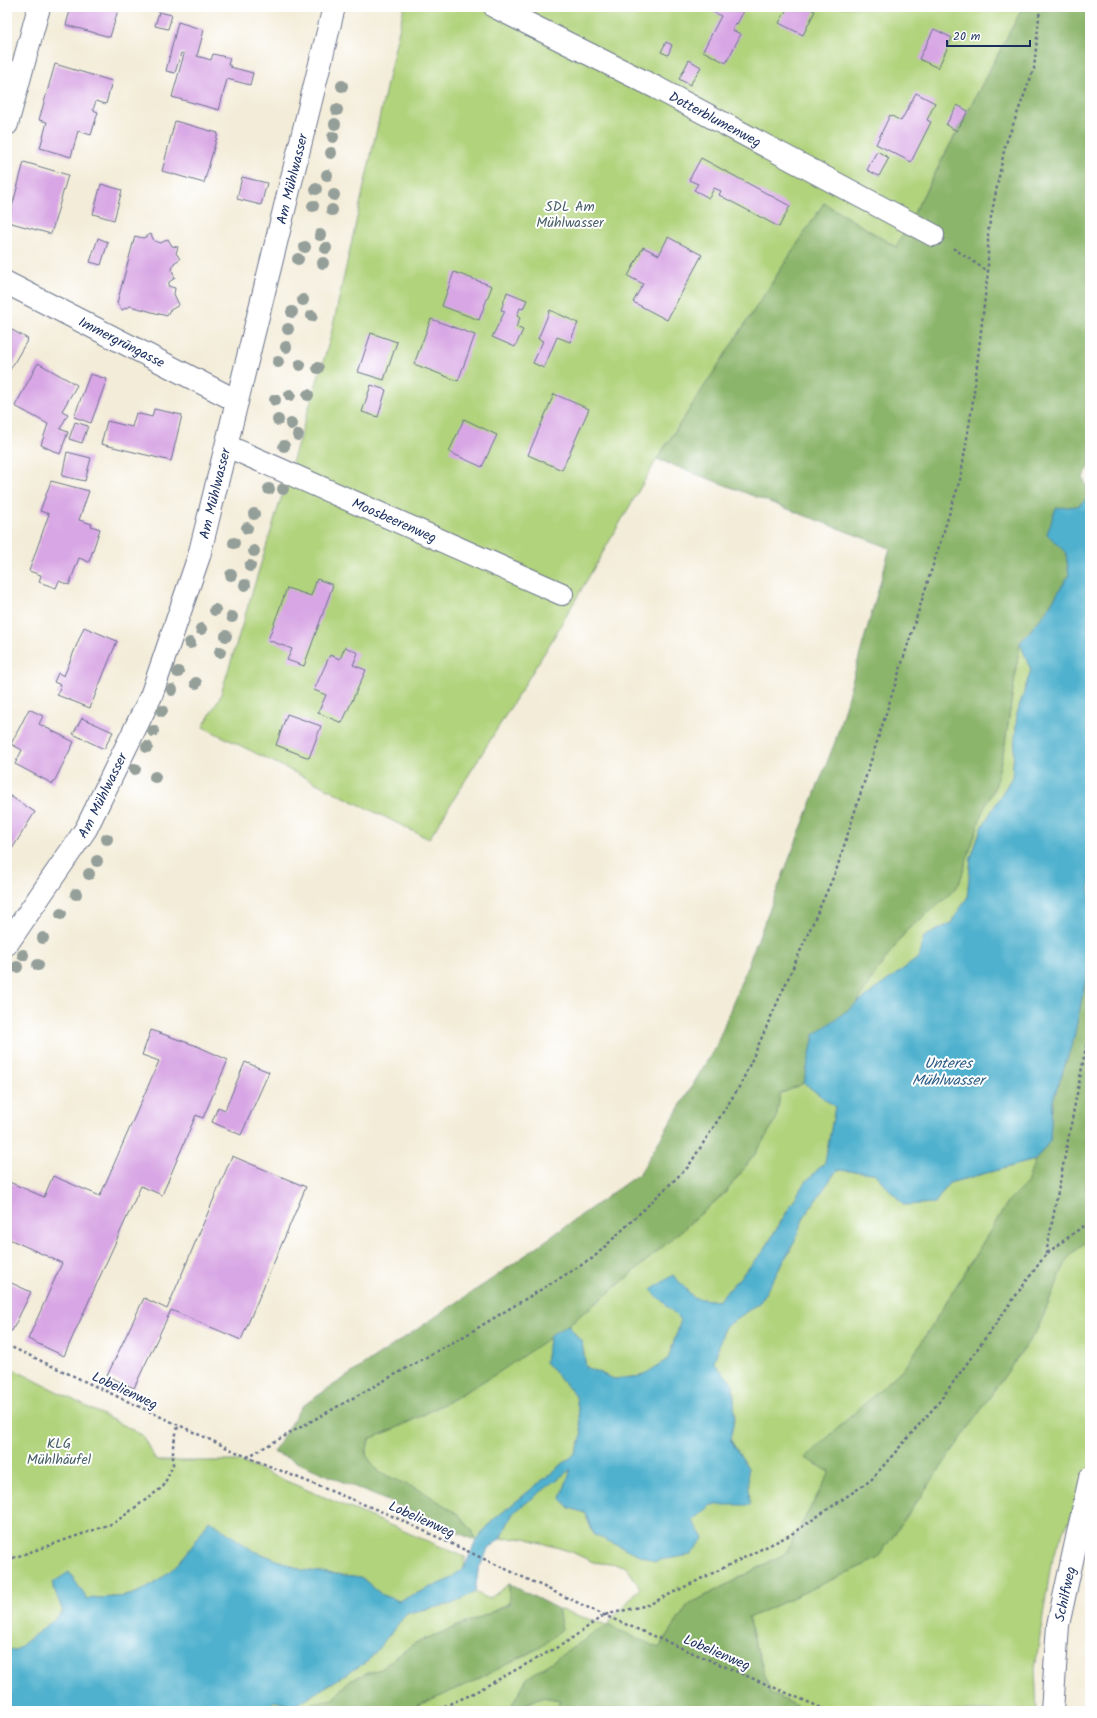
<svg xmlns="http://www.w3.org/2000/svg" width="1097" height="1718" font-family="Kalam,sans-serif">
<rect width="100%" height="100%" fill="#fff"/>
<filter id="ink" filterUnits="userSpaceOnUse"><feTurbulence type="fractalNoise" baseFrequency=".025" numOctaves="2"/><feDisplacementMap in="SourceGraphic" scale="8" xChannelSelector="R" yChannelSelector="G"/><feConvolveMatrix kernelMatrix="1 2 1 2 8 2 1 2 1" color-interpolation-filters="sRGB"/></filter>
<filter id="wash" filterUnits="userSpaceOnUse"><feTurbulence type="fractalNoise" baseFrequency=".012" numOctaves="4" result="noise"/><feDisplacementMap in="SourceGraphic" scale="16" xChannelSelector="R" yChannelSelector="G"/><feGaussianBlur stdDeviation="0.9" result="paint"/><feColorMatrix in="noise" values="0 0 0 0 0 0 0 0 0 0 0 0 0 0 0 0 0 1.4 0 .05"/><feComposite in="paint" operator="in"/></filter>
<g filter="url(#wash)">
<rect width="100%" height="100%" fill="#f3ecd8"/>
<path fill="#b1d37c" stroke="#66816d" d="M404 7H1023L916 209 969 292 824 203 657 459 551 642 429 839 203 727 220 697 330 339Z
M1020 643 1031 670 1017 714 1012 777 981 829 971 858 967 898 951 923 924 937 919 958 856 1005 874 975 907 930 944 900 959 884 983 810 995 787 1005 744Z
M804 1083 835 1107 825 1162 803 1185 763 1252 718 1301 694 1298 673 1275 652 1290 681 1320 668 1360 642 1376 614 1379 586 1367 582 1343 568 1325 616 1287 726 1192 755 1154 776 1120 780 1094Z
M1035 1160 1028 1183 1008 1202 908 1364 806 1458 830 1472 786 1553 688 1605 659 1648 527 1678 509 1711H405L470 1683 541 1647 562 1629 558 1609 607 1625 640 1588 626 1566 593 1562 572 1552 525 1538 500 1539 513 1513 571 1468 561 1498 567 1507 585 1513 594 1535 623 1546 693 1521 748 1468 730 1439 735 1416 733 1384 713 1363 724 1328 760 1302 794 1243 804 1217 837 1170 874 1173 904 1205 935 1203 949 1183Z
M1090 1237V1476L1052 1557 1035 1668 1037 1711H806L770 1693 748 1618 877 1559 1038 1328 1067 1259Z
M550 1335 545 1362 576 1396 582 1436 575 1454 493 1520 476 1541 472 1530 422 1491 378 1472 366 1455 369 1439C435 1414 494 1376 550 1335Z
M7 1366 142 1435 156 1461H239L465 1557 464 1568 448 1580 399 1601 382 1595 361 1577 302 1570 252 1550 209 1520C192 1551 165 1585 130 1595 117 1598 101 1597 87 1599L69 1572 53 1583 63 1612 16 1650 7 1649Z
M509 1584V1603L486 1615 415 1643 380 1669 349 1680 334 1699 314 1703 301 1711H265L274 1701 294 1706 368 1661 407 1613 452 1604 475 1592 489 1599Z
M542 1697 561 1700 556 1711H510Z"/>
<path fill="#8cb56c" stroke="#547265" d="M1023 7H1090V466L1083 477 1090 496 1047 534 1066 553 1069 575 1046 612 1020 643 1005 744 995 787 983 810 959 884 944 900 907 930 874 975 856 1005 814 1035 804 1083 780 1094 776 1120 755 1154 726 1192 616 1287 568 1325 498 1373 442 1405 392 1430 369 1439 366 1455 378 1472 422 1491 458 1514 472 1530 476 1541 409 1510 273 1452 301 1407 495 1277 640 1173 716 1046 835 742 890 548 657 459 824 203 896 247Z
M1090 957V1237L1067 1259 1038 1328 877 1559 748 1618 770 1693 806 1711H556L561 1700 542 1697 509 1711 527 1678 607 1625 659 1648 688 1605 786 1553 830 1472 805 1458 908 1364 1008 1202 1027 1183 1035 1160 1050 1141 1052 1103 1074 1038Z
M509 1584 558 1609 562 1629 541 1647 470 1683 405 1711H301L314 1703 334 1699 349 1680 380 1669 415 1643 486 1615 509 1604Z"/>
<path fill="#4fb1ce" stroke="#357096" d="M1090 496V957L1074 1038 1052 1103 1050 1141 1035 1160 949 1183 935 1203 904 1205 874 1173 837 1170 804 1217 794 1243 760 1302 724 1328 714 1363 733 1384 735 1416 730 1439 748 1468 750 1505H711L693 1521 704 1538 691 1555 654 1561 594 1535 585 1513 567 1507 561 1498 571 1469 513 1513 500 1539 488 1549 478 1571 475 1592 452 1604 407 1613 368 1661 294 1706 274 1701 265 1711H7V1649L16 1650 63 1612 52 1583 69 1572 87 1599C101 1597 117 1598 130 1595 166 1584 191 1551 209 1520L252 1550 302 1570 361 1577 382 1595 399 1601 448 1580 464 1568 476 1541 493 1520 575 1454 582 1436 576 1396 545 1362 550 1335 568 1325 582 1343 586 1367 614 1379 642 1376 668 1359 681 1320 651 1290 673 1275 694 1298 718 1301 763 1252 803 1185 825 1162 835 1107 804 1083 814 1035 918 958 924 937 951 923 967 898 971 858 981 829 1012 777 1017 714 1031 670 1020 643 1046 612 1069 575 1066 553 1047 534 1056 508 1078 506Z"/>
<g id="blocks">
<path fill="#d8a6e4" d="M71 7H119L110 37 66 25Z
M713 7H746L737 24 736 23 732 30 741 34 726 63 703 51 721 16 711 11Z
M788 7H807L815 11 803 35 779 23Z
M159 12 172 15 168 29 155 26Z
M178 22 204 30 197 56 211 60 213 54 230 58 228 65 231 66 230 67 253 73 250 85 227 79 219 110 172 97 184 54 181 53 175 73 166 71Z
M934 29 952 38 938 68 919 59Z
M666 42 672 45 668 55 661 52Z
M689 60 701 67 690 85 679 79Z
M55 64 112 81 106 104 96 101 93 110 98 112 91 135 78 131 71 157 40 148 47 122 39 120Z
M916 93 935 103 927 120 931 122 911 162 876 144 890 115 901 121Z
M957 105 968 111 957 131 946 125Z
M175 121 218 133 204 183 162 171Z
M877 151 889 158 879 176 867 170Z
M701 158 790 206 779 227 719 195 721 191 714 188 709 198 694 190 698 184 689 180Z
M24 162 68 175 51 234 8 222Z
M242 177 267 183 261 205 237 199Z
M101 184 122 190 114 220 93 214Z
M151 234 154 241 161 243 168 239 172 246 178 247 176 253 180 259 174 263 172 270 175 278 169 282 168 286 175 288 174 294 179 305 169 311 167 316 130 306 122 310 117 303 135 236 143 238Z
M668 237 702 255 667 320 633 302 643 284 628 276 643 247 659 255Z
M98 238 108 242 101 265 90 262Z
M454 272 492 286 479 320 442 306Z
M507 292 527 300 523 309 520 308 517 316 520 318 516 327 523 330 515 347 492 337 505 311 501 310Z
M550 310 578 323 570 342 557 337 544 368 533 363 543 341 538 339Z
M431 319 475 335 458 381 414 364Z
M7 327 28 339 7 375Z
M371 333 397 342 384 380 358 372Z
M38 363 77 385 62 411 68 414 60 429 68 432 60 454 41 445 48 424 15 406Z
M90 374 107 379 91 423 74 417Z
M371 385 386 390 378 417 362 412Z
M554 394 589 409 562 470 528 455Z
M154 409 182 415 171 461 101 444 107 421 132 427 136 413 152 417Z
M464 419 497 435 482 467 449 452Z
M75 422 88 426 82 443 69 439Z
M67 452 91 458 85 481 62 476Z
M51 481 89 491 79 520 92 524 91 526 100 529 89 562 79 558 69 585 59 581 56 588 39 582 41 575 29 571 49 514 40 511Z
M317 579 333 585 304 666 287 660 292 649 268 640 287 588 311 596Z
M84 627 117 641 90 708 57 695 61 685 54 682 58 673 64 676Z
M345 647 358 653 353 665 366 670 342 723 318 713 326 695 314 690 330 655 340 659Z
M29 709 43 716 39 724 74 742 53 784 15 764 22 750 11 744Z
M287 714 321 726 309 758 276 745Z
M82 718 113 732 104 749 73 734Z
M7 794 35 812 7 857Z
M151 1030 197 1046 228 1060 203 1118 196 1115 162 1195 141 1186 64 1356 28 1339 62 1263 7 1238V1181L44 1197 53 1176 100 1196 159 1061 142 1055Z
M245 1062 269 1072 241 1135 212 1122 218 1107 225 1110Z
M232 1156 306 1187 241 1340 171 1310 134 1388 107 1376 144 1298 167 1309Z
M7 1281 31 1292 12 1331 7 1329Z"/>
</g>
</g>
<g filter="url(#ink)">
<use href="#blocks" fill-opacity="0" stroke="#677189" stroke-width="1"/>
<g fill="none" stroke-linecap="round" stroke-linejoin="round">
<g stroke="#677189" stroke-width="24">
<g id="street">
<path id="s1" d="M495 7 657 88 933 235"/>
<path d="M7 124 39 7"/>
<path id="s2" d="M7 283 237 401"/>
<path id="s3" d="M227 446 562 594"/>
<path id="s4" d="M7 944 86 829 151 696 199 556 334 7"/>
<path id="s5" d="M1052 1711 1058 1625 1090 1478"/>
</g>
</g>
<path stroke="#677189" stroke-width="2.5" stroke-dasharray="3 3" stroke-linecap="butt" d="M953 248 987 271
M1046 1254 1086 1047 1090 1038
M7 1345 247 1457 390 1515 604 1615 829 1711
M247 1457 466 1335 593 1258 688 1167 741 1084 836 871 960 480 972 408 988 271V232L1005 146 1034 69 1040 7
M7 1560 114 1523 163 1487 173 1465V1446L178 1426
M433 1711 468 1696 565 1643 604 1615 648 1605 790 1535 871 1480 939 1402 1046 1254 1090 1221"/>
<use href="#street" stroke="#fff" stroke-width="22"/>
</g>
<g fill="#959f9a">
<circle cx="342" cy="86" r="6"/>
<circle cx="337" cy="110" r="6"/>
<circle cx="335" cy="124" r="6"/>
<circle cx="333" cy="137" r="6"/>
<circle cx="331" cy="153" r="6"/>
<circle cx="327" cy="175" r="6"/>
<circle cx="316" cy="189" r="6"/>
<circle cx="334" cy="195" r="6"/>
<circle cx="313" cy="206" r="6"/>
<circle cx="332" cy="210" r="6"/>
<circle cx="320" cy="235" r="6"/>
<circle cx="305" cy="247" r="6"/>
<circle cx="326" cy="248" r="6"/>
<circle cx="298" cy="259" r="6"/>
<circle cx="323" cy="263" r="6"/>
<circle cx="303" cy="300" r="6"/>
<circle cx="292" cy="312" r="6"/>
<circle cx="312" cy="316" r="6"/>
<circle cx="288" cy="329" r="6"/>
<circle cx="286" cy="347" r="6"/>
<circle cx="278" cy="362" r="6"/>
<circle cx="300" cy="365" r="6"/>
<circle cx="318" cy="368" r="6"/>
<circle cx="290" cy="395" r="6"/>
<circle cx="308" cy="395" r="6"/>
<circle cx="275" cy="400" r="6"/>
<circle cx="278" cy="420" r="6"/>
<circle cx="291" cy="424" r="6"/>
<circle cx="298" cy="435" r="6"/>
<circle cx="284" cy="446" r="6"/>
<circle cx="269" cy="489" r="6"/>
<circle cx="283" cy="489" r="6"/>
<circle cx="254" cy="514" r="6"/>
<circle cx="247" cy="528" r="6"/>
<circle cx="234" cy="543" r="6"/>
<circle cx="254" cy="551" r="6"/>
<circle cx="250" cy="566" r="6"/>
<circle cx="231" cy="575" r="6"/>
<circle cx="245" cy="585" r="6"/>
<circle cx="215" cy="610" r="6"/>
<circle cx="232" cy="617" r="6"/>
<circle cx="201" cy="629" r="6"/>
<circle cx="226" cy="636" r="6"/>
<circle cx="190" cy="643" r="6"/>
<circle cx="220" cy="652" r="6"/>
<circle cx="178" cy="672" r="6"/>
<circle cx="196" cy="683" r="6"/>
<circle cx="172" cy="690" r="6"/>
<circle cx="162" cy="711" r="6"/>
<circle cx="153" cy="731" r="6"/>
<circle cx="147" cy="747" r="6"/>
<circle cx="135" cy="769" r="6"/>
<circle cx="155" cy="777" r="6"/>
<circle cx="107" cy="839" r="6"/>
<circle cx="97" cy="861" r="6"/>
<circle cx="89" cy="874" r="6"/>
<circle cx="76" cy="894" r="6"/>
<circle cx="61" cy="914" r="6"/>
<circle cx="43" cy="938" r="6"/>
<circle cx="23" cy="955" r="6"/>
<circle cx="38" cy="965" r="6"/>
<circle cx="17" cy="967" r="6"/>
</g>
</g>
<g text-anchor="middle" stroke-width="4" stroke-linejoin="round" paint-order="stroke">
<g font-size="14" fill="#1b2f5e" stroke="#fff">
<text dy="5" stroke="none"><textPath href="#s1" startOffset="247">Dotterblumenweg</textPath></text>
<text dy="5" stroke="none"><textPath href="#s4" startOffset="824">Am Mühlwasser</textPath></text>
<text dy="5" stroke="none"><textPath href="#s2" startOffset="129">Immergrüngasse</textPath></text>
<text dy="5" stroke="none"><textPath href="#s4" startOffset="500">Am Mühlwasser</textPath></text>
<text dy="5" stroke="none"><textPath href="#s3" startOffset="183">Moosbeerenweg</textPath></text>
<text dy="5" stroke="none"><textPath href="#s4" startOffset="177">Am Mühlwasser</textPath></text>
<text transform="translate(125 1390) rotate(25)" y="5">Lobelienweg</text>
<text transform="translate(422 1519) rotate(24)" y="5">Lobelienweg</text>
<text dy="5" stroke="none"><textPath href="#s5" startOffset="118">Schilfweg</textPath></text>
<text transform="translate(717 1652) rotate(23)" y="5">Lobelienweg</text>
</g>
<g font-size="14" fill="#486067" stroke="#fff">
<text x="570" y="211">SDL Am<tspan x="570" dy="16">Mühlwasser</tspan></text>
<text x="59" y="1448">KLG<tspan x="59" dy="16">Mühlhäufel</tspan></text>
</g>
<g font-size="15" font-style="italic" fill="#2d5c85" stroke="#fff">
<text x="948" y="1068">Unteres<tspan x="948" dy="17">Mühlwasser</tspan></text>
</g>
</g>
<rect width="1097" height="1718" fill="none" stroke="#fff" stroke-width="24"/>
<path d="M947 40v6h83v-6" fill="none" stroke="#1b2f5e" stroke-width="2"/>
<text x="953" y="40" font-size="12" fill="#1b2f5e" stroke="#ffffff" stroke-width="3" paint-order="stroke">20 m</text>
</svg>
